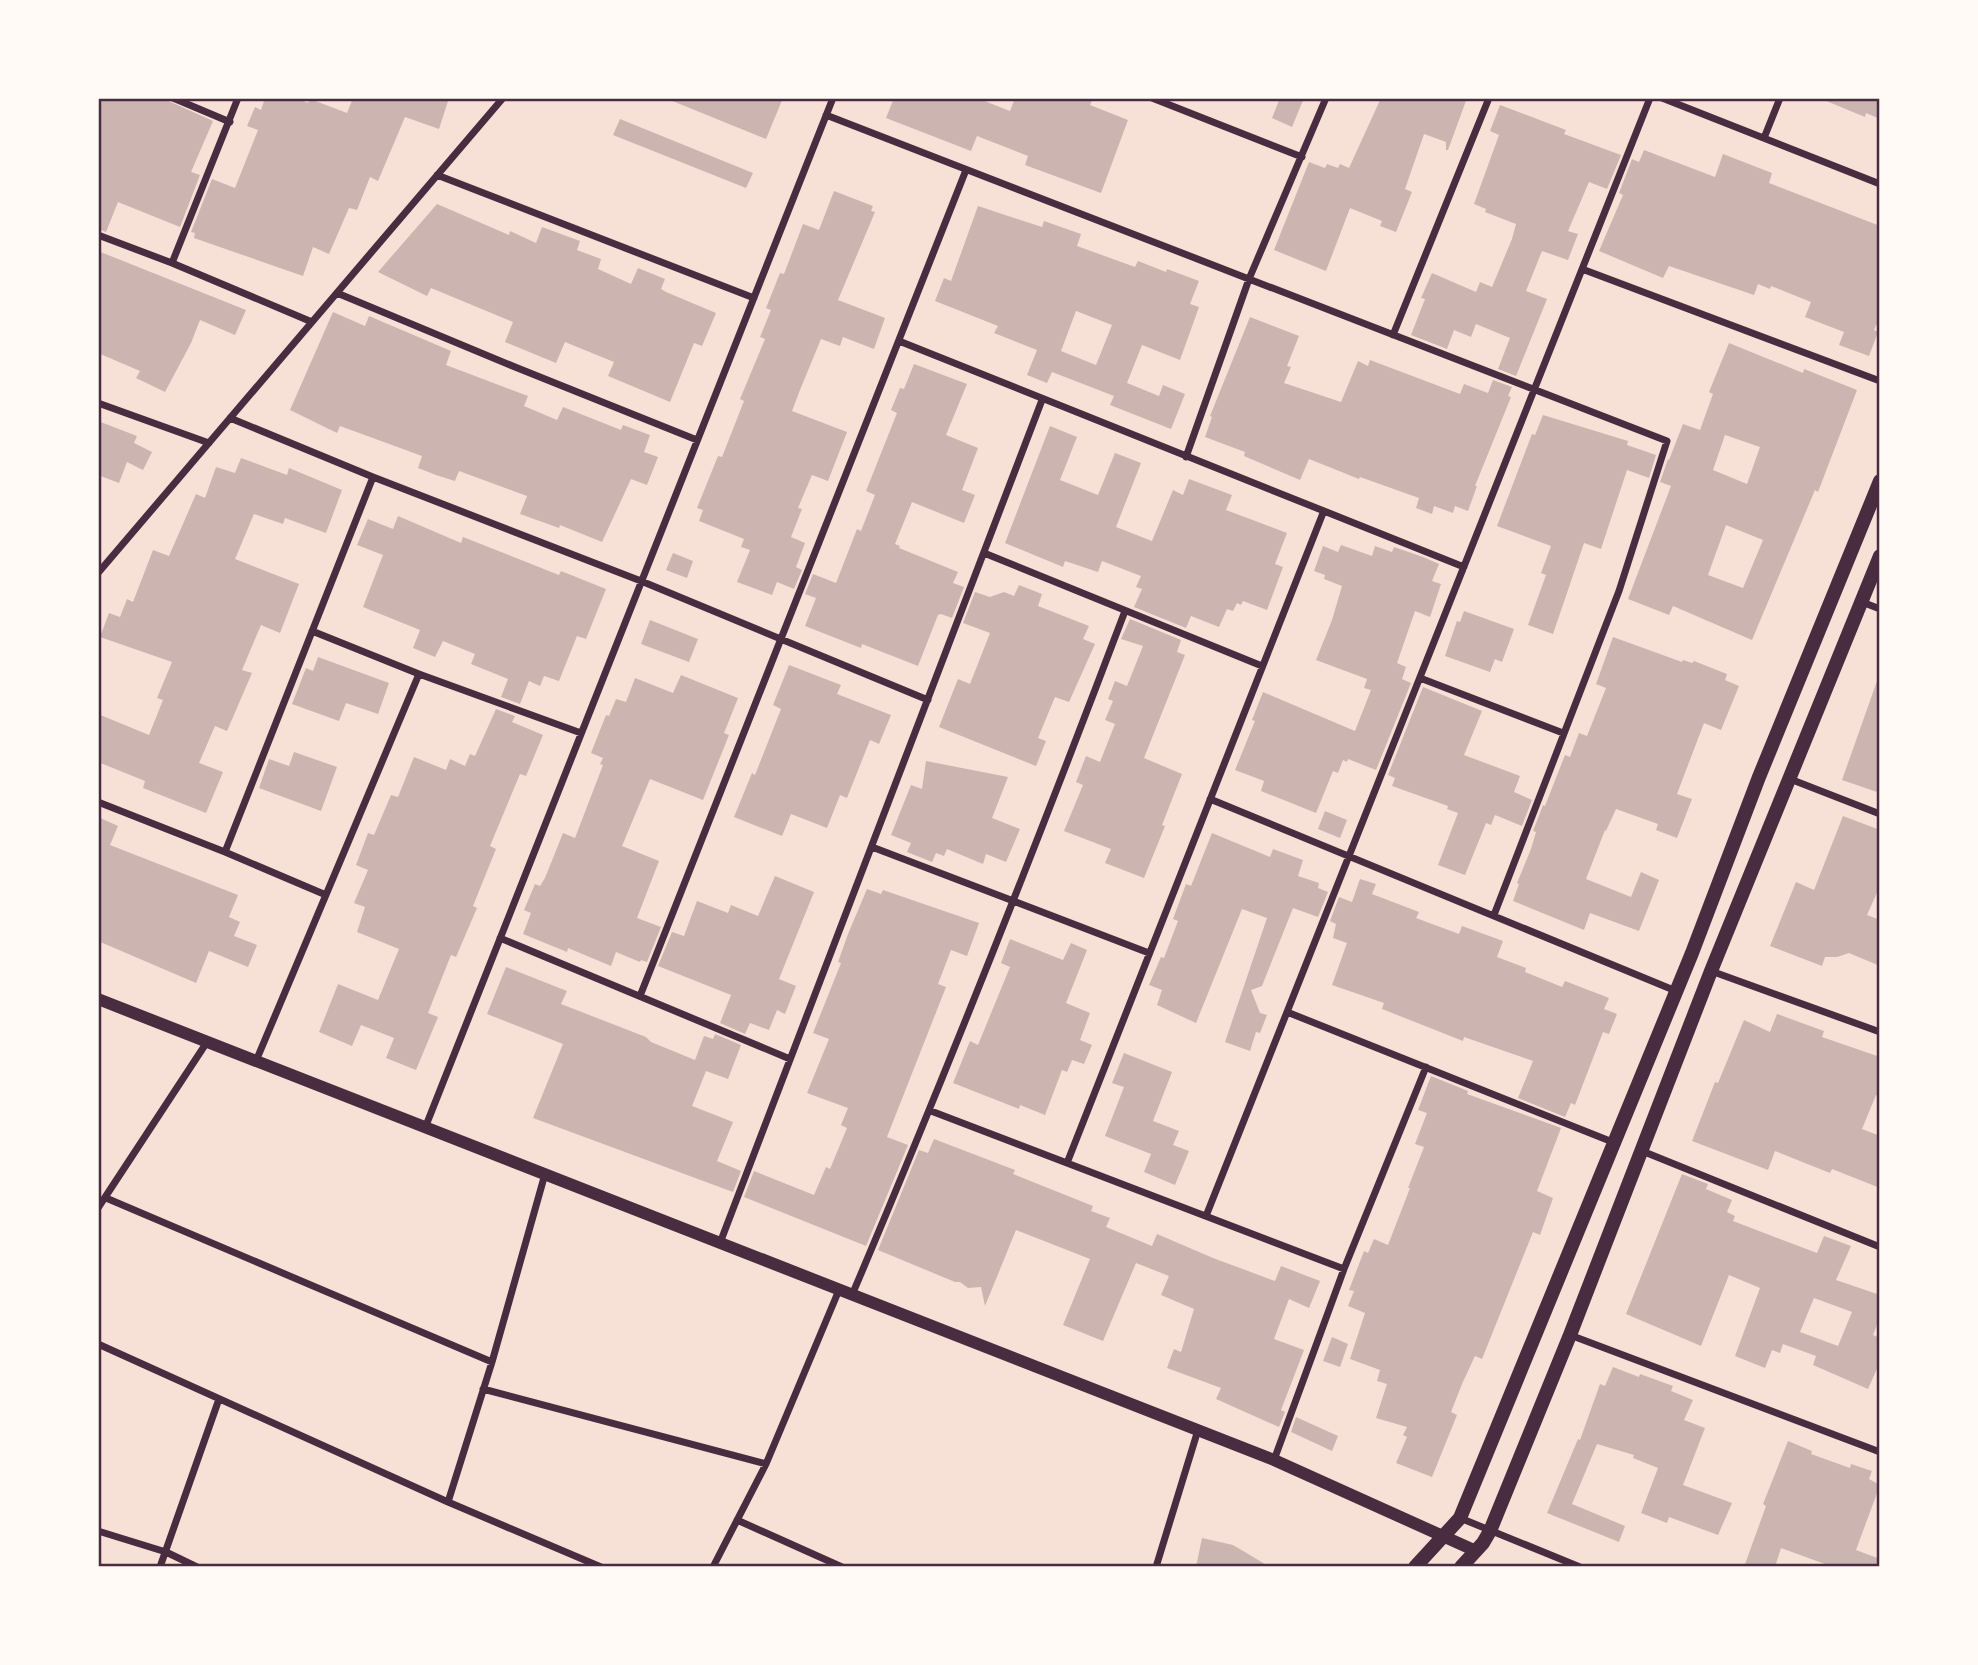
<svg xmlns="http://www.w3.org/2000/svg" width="1978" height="1665" font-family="Poppins,sans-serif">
<rect width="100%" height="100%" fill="#f7e1d7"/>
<path fill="#ccb4b1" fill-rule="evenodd" d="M101 98H162L213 121 191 172 200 175 180 227 118 202 106 232 98 229V105Z
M265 98H295L308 103 310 99 347 113 353 98H449L439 129 405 117 378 181 370 177 357 210 349 208 329 254 313 247 303 276 194 238 195 233 191 232 212 179 235 188 258 130 247 126 255 107 261 110Z
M665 98H783L766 139Z
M894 98H977L1010 111 1015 98H1093L1090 105 1128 120 1101 193 1025 165 1028 156 977 136 971 151 886 118Z
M1280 98H1304L1292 127 1272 118Z
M1381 98H1467L1448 150H1446V142L1424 134 1405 189 1412 192 1396 232 1380 226 1382 221 1350 208 1326 271 1274 250 1309 162 1325 168 1327 164 1338 168 1340 164 1349 168Z
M1819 98H1880V119L1866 113 1865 117Z
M1500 105 1566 130 1564 134 1621 155 1607 189 1589 182 1568 231 1578 234 1568 260 1542 251 1526 291 1547 299 1516 376 1498 369 1510 338 1476 324 1471 337 1454 330 1447 349 1411 335 1425 299 1421 298 1432 273 1476 292 1480 282 1492 287 1512 239 1516 224 1485 212 1486 209 1474 204 1499 135 1490 131Z
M620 119 753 173 746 188 613 135Z
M1644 150 1715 177 1723 154 1772 173 1769 183 1880 226V317L1874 330 1878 332 1869 356 1839 345 1844 332 1805 317 1811 302 1771 286 1770 289 1758 284 1754 295 1669 266 1663 278 1599 251 1623 195 1619 193 1632 159 1639 162Z
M834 191 873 206 871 211 875 212 838 300 885 318 874 349 843 337 840 346 821 339 800 390 792 411 847 432 828 481 812 475 798 508 802 509 791 537 805 543 796 567 802 570 794 589 777 582 772 595 737 582 750 550 741 547 744 539 699 521 703 510 697 508 718 456 722 457 744 401 740 399 765 339 760 337 771 310 766 308 780 273 784 274 803 224 819 230Z
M437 204 509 235 510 231 536 243 542 227 580 241 577 250 601 259 598 269 631 284 638 268 665 279 661 289 666 292 716 313 702 346 694 343 670 402 608 376 614 362 565 342 556 363 505 342 513 322 431 288 427 296 378 272Z
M978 206 1042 227 1044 221 1081 234 1077 246 1135 267 1138 261 1166 272 1167 269 1199 281 1190 304 1199 307 1180 360 1142 345 1127 383 1159 396 1163 385 1185 394 1171 429 1110 405 1114 396 1052 372 1047 383 1027 375 1037 350 994 333 998 326 935 301 944 278 951 281ZM1076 311 1112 325 1096 365 1061 351Z
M98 251 246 310 235 335 200 320 191 343 165 392 136 378 140 371 98 353Z
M333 312 365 326 369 316 451 351 446 365 528 396 524 406 557 420 563 407 621 430 623 425 650 435 644 452 658 457 647 485 631 479 602 542 560 525 559 528 520 514 527 496 459 471 455 481 436 475 418 468 422 456 340 426 337 433 290 410Z
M1250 317 1299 336 1287 366 1291 367 1284 383 1341 402 1358 361 1368 366 1370 360 1460 394 1464 384 1488 393 1493 380 1512 387 1508 396 1511 397 1475 486H1477L1468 511 1455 506 1453 513 1434 506 1432 514 1416 508 1419 498 1360 477 1359 479 1309 459 1300 480 1244 456 1245 452 1205 437 1212 417 1210 416Z
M1729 343 1803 373 1804 369 1857 390 1818 492 1815 490 1752 640 1673 606 1669 615 1628 599 1671 486 1660 482 1668 459 1669 460 1683 424 1700 430 1713 394 1709 392ZM1725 435 1760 447 1747 484 1713 470ZM1726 525 1763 540 1743 588 1708 575Z
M914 364 967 384 946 435 978 448 962 490 975 495 964 523 912 502 895 544 900 546 899 548 958 572 953 583 964 587 952 618 941 614 938 615 918 666 862 644 861 648 805 626 816 598 805 594 813 574 836 583 857 529 861 531 875 495 866 491 897 413 891 410 900 388 904 389Z
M1543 415 1628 441 1627 445 1656 455 1649 478 1627 470 1601 549 1584 543 1553 634 1528 625 1546 575 1541 573 1551 546 1497 526 1532 434 1535 435Z
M98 421 137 436 134 443 152 452 143 470 127 462 119 483 98 475Z
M1050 426 1077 437 1060 480 1098 495 1115 453 1141 463 1116 527 1152 541 1173 490 1183 495 1189 479 1232 495 1226 510 1287 533 1275 564 1283 567 1267 610 1243 601 1241 605 1237 603 1233 611 1227 609 1219 627 1191 616 1186 628 1134 607 1142 589 1136 587 1141 576 1102 561 1098 572 1065 561 1063 567 1005 543Z
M241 458 287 475 289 468 342 490 326 533 285 518 283 524 254 514 235 559 299 584 280 633 261 625 242 670 252 673 227 731 215 726 199 763 223 772 206 813 143 788 145 781 98 762V714L149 735 163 700 157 698 172 662 100 637 109 613 120 617 127 599 133 602 153 550 169 556 196 494 205 498 216 467 235 473Z
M398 516 461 543 463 537 559 575 561 571 606 589 586 639 577 636 559 681 544 676 540 686 529 681 520 704 501 697 508 679 471 664 475 654 443 641 435 657 413 648 420 630 363 607 383 555 357 545 368 519 393 529Z
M1341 545 1372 556 1375 546 1392 552 1394 547 1423 557 1439 564 1432 581 1441 584 1430 617 1415 611 1397 663 1406 667 1402 679 1411 683 1376 770 1348 759 1347 762 1343 760 1338 773 1333 771 1316 813 1261 791 1264 781 1235 770 1255 721 1252 720 1263 692 1355 731 1371 690 1364 688 1367 679 1316 660 1332 620 1342 586 1324 579 1325 575 1314 571 1323 546 1338 552Z
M673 553 693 561 687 578 666 570Z
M1019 585 1042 594 1038 606 1089 626 1083 639 1095 644 1069 702 1055 697 1038 738 1046 741 1036 766 939 727 958 679 970 684 990 633 963 623 975 592 990 597 1004 592 1014 596Z
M1464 611 1514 629 1502 662 1495 659 1490 672 1445 656 1457 621 1460 622Z
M1130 619 1181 640 1177 652 1185 655 1144 758 1182 774 1162 825 1165 826 1144 878 1105 863 1111 849 1064 831 1083 785 1076 782 1086 756 1100 762 1115 724 1105 720 1113 701 1108 699 1115 681 1127 686 1143 646 1121 639Z
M650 620 698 639 689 662 641 644Z
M1613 637 1682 662 1683 660 1692 663 1694 661 1727 674 1725 680 1739 686 1721 730 1704 723 1677 794 1692 799 1677 838 1656 830 1658 824 1616 809 1606 831 1605 830 1586 879 1631 897 1641 872 1659 880 1639 931 1590 913 1584 930 1513 901 1519 884 1517 883 1531 849 1536 832 1533 831 1543 805 1545 806 1565 755 1570 757 1579 733 1587 736 1606 688 1596 684Z
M318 657 389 683 378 714 346 703 339 721 292 704 306 668 313 671Z
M789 665 841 685 837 694 891 715 879 744 870 740 847 798 840 795 827 828 791 814 782 836 734 817 752 773 755 775 781 709 773 705Z
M681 675 738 698 724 733 729 735 703 800 650 779 622 846 659 861 637 918 661 927 647 962 641 960 640 962 616 952 611 966 568 948 567 952 523 934 531 913 524 910 535 884 540 886 545 878 563 833 575 838 603 765 600 764 603 758 591 753 606 715 609 716 616 699 626 702 635 678 673 693Z
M1877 681H1880V793L1842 780Z
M1423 687 1482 711 1464 755 1520 776 1514 792 1532 800 1522 826 1495 815 1491 825 1486 823 1465 875 1438 865 1458 813 1447 809 1448 806 1392 786 1395 778 1388 775Z
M496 709 515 716 512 722 543 735 526 776 520 774 490 846 496 849 473 906 477 908 456 957 451 955 428 1013 438 1017 416 1070 386 1058 394 1038 361 1025 352 1046 319 1032 338 984 378 1000 399 949 357 932 365 907 354 903 368 870 356 865 368 833 374 835 391 795 398 797 414 757 446 770 450 759 465 766 470 754 475 756Z
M294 752 337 767 321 811 259 788 269 759 289 766Z
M926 761 1008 777 992 818 1020 829 1006 862 986 854 983 864 947 849 944 856 936 853 932 862 907 852 911 843 891 835 911 785 922 789Z
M1325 811 1347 820 1340 838 1318 829Z
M1843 816 1880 830V886L1867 915 1880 920V966L1849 953 1837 957H1825L1822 966 1770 946 1796 882 1814 890Z
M98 817 118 826 110 845 238 895 229 917 240 922 234 936 257 945 248 967 209 951 196 983 98 941Z
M1212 833 1270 857 1273 849 1303 860 1298 876 1319 883 1318 888 1328 892 1318 917 1293 908 1262 986 1251 990 1260 1013 1267 1015 1260 1033 1256 1032 1250 1051 1225 1042 1267 918 1242 909 1196 1023 1157 1005 1162 990 1149 985 1161 957 1164 958 1178 921 1173 919 1186 884 1191 886Z
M775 876 814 892 779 979 796 986 785 1014 777 1010 769 1030 750 1023 745 1034 720 1023 731 995 658 966 672 932 684 936 697 901 728 913 731 905 758 916Z
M1360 879 1376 884 1372 894 1419 912 1416 918 1459 934 1462 926 1503 941 1497 957 1526 968 1525 972 1562 987 1565 981 1609 998 1604 1009 1617 1014 1609 1034 1603 1032 1575 1105 1571 1103 1565 1117 1518 1098 1533 1061 1464 1037 1463 1041 1382 1009 1384 1003 1332 985 1347 943 1333 938 1336 924 1330 921 1339 897 1352 902Z
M867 889 881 894 883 890 979 923 967 956 951 950 938 984 946 987 887 1137 908 1145 866 1246 744 1197 754 1171 814 1195 826 1167 830 1169 847 1128 841 1125 848 1108 807 1093 829 1039 813 1033 841 963 838 962 848 934Z
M1010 939 1063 960 1071 943 1087 950 1066 1003 1090 1013 1080 1040 1092 1045 1084 1064 1072 1060 1067 1072 1062 1070 1045 1115 1020 1105 1019 1109 953 1083 970 1041 978 1045 1010 967 1001 963Z
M506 967 567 991 561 1004 646 1037 651 1042 695 1060 704 1036 713 1039 715 1034 741 1045 728 1079 706 1071 692 1106 733 1122 717 1161 741 1171 733 1192 533 1118 563 1044 487 1014Z
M1777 1014 1824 1031 1822 1037 1880 1057V1096L1876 1095 1862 1129 1880 1136V1188L1832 1169 1830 1173 1775 1151 1768 1170 1692 1141 1715 1082 1718 1083 1744 1020 1770 1032Z
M1124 1053 1172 1072 1153 1121 1179 1131 1173 1145 1189 1151 1175 1185 1144 1172 1151 1154 1105 1136 1124 1087 1112 1083Z
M1431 1076 1468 1091 1467 1094 1561 1128 1537 1191 1553 1198 1540 1235 1533 1232 1482 1359 1475 1356 1462 1384 1451 1412 1457 1415 1432 1477 1396 1463 1407 1437 1403 1435 1407 1427 1376 1418 1387 1384 1377 1381 1380 1370 1350 1359 1365 1313 1348 1306 1354 1291 1349 1290 1364 1251 1368 1253 1374 1239 1388 1245 1410 1188H1408L1424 1147 1415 1144 1427 1113 1418 1110Z
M934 1139 1015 1170 1013 1174 1093 1206 1091 1211 1110 1218 1106 1227 1152 1246 1157 1234 1213 1258 1275 1281 1281 1266 1320 1281 1309 1308 1289 1299 1274 1339 1304 1350 1281 1410 1285 1412 1279 1427 1216 1399 1221 1388 1167 1368 1174 1349 1181 1352 1194 1309 1161 1295 1169 1276 1136 1263 1103 1341 1063 1325 1090 1259 1016 1230 985 1306 981 1287 968 1288 960 1282H955L878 1250 919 1150 928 1153Z
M1682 1174 1708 1184 1706 1189 1732 1200 1727 1212 1735 1216 1733 1221 1817 1253 1824 1236 1851 1246 1836 1280 1880 1295V1317L1873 1335 1880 1338V1362L1868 1389 1813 1365 1816 1356 1783 1344 1780 1353 1772 1350 1765 1368 1735 1356 1760 1288 1729 1275 1701 1346 1626 1314ZM1814 1298 1852 1312 1838 1346 1800 1332Z
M1332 1337 1348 1344 1340 1367 1323 1361Z
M1613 1367 1639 1377 1640 1374 1673 1386 1671 1391 1693 1400 1684 1420 1705 1428 1683 1485 1732 1503 1718 1535 1669 1517 1667 1523 1641 1513 1658 1468 1633 1458 1634 1455 1597 1444 1572 1504 1625 1526 1619 1542 1547 1513 1578 1439 1580 1440 1600 1384 1605 1386Z
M1296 1417 1338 1436 1332 1451 1291 1432Z
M1788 1441 1812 1451 1811 1454 1850 1468 1851 1464 1872 1471 1869 1479 1880 1485 1856 1550 1880 1559V1567H1833L1781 1548 1775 1567H1744L1766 1506 1763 1504Z
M1202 1538 1233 1545 1270 1567H1196Z"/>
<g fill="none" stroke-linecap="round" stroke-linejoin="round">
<path stroke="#4a2c40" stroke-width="7" d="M173 98 230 122
M1152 98 1302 157
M1662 98 1880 184
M826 115 1667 441 1619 591 1494 915
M1764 138 1780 98
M437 175 754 298
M98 235 172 263 312 322
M172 263 238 98
M1582 269 1880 381
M337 293 515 367 697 440
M1393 335 1489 98
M899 341 1464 567
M98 403 209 443
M230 418 373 477 641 581 928 700
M1186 457 1249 279 1326 98
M984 553 1262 666
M98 573 503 98
M1862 602 1880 609
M312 631 419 674 581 733
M1420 678 1563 733
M1790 779 1880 814
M1210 799 1676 991
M98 802 225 852 326 895
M872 847 1149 953
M225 852 373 477
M500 938 790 1059
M1711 971 1880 1032
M640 996 966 170
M1287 1012 1615 1143
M256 1061 419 674
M931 1111 1344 1269
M425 1128 833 98
M1642 1151 1880 1247
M1067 1163 1323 513
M106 1198 492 1362
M98 1208 207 1042
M1206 1216 1650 98
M720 1243 1042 400
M852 1295C948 1069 1038 841 1125 611
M1570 1335 1880 1452
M98 1344 448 1502 601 1567
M483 1389 766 1464
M1274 1460 1344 1269 1426 1067
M448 1502 492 1362 545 1174
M1460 1518 1580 1567
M737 1520 842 1567
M98 1531 166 1552 197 1567
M160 1567 219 1399
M713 1567 766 1464 839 1290
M1156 1567 1198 1430"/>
<path stroke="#4a2c40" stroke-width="12" d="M98 999 1274 1460 1476 1551"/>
<path stroke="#4a2c40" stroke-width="14" d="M1415 1567 1460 1518 1692 953 1759 777 1880 481
M1461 1567 1483 1543 1490 1531 1570 1335 1711 971 1880 556"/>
</g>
<rect width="1978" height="1665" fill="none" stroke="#fffaf5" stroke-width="200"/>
<rect x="100" y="100" width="1778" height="1465" fill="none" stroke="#4a2c40" stroke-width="2.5"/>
</svg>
